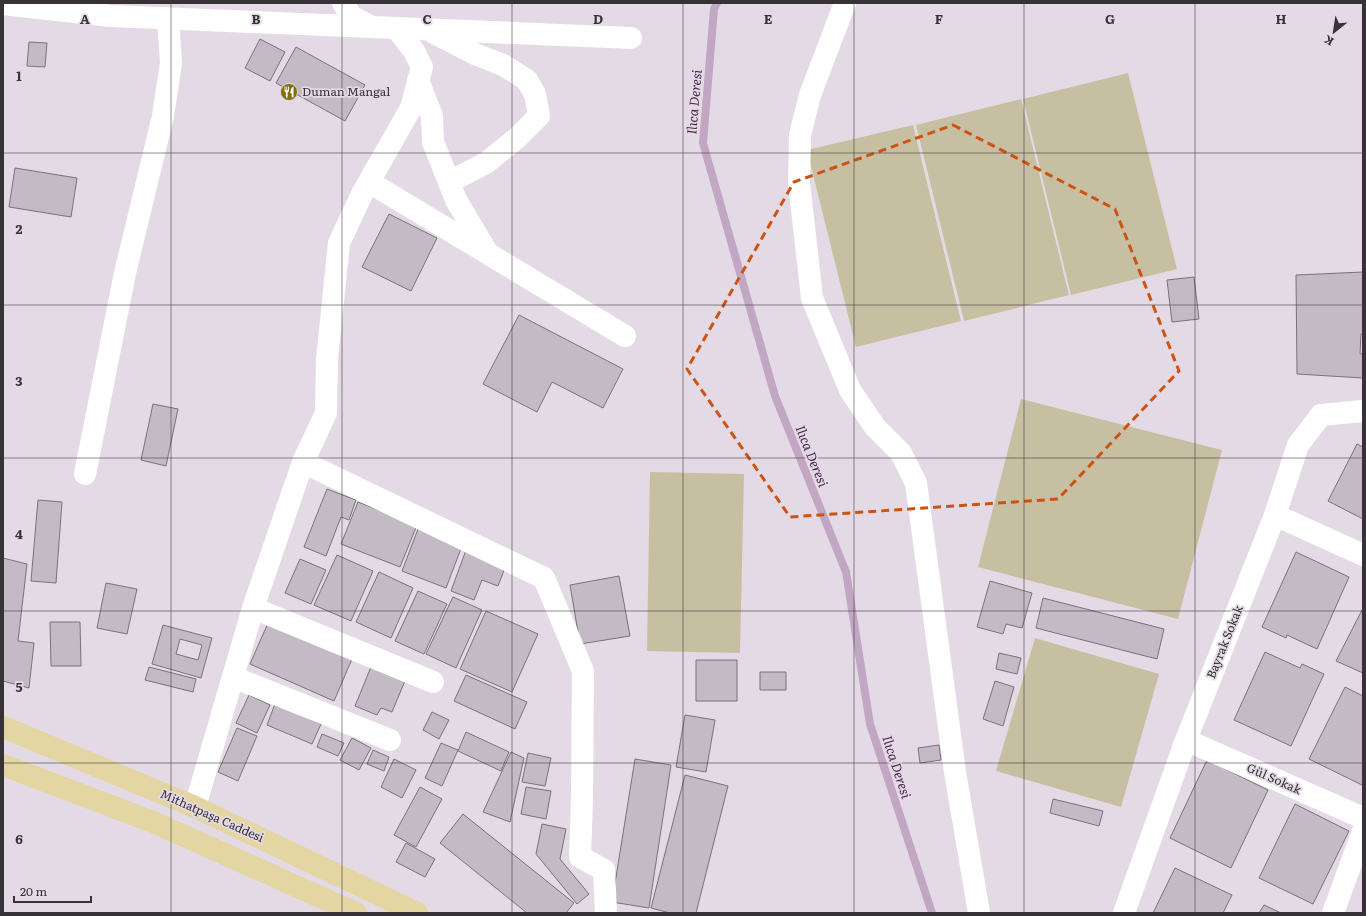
<svg xmlns="http://www.w3.org/2000/svg" width="1366" height="916" font-family="Literata,serif">
<rect width="100%" height="100%" fill="#e4dae5"/>
<path fill="#c7bfa2" d="M1128 73 1177 269 1071 295 1023 99Z
M1021 99 1069 295 964 321 916 125Z
M913 125 961 321 856 347 807 150Z
M1021 399 1222 450 1178 619 978 567Z
M650 472 744 474 740 653 647 651Z
M1035 638 1159 674 1121 807 996 771Z"/>
<g fill="none" stroke-linecap="round" stroke-linejoin="round">
<path stroke="#c1a7c3" stroke-width="8" d="M717 3 714 9 703 143 775 396 846 572 870 724 932 913"/>
</g>
<path fill="#c4bac5" stroke="#7a717a" fill-rule="evenodd" d="M260 39 285 52 270 81 245 68Z
M29 42 47 43 45 67 27 66Z
M296 47 365 85 345 121 276 83Z
M15 168 77 178 71 217 9 207Z
M389 214 437 238 411 291 362 267Z
M1363 272V335L1361 334 1360 354H1363V378L1297 374 1296 275Z
M1194 277 1199 319 1172 322 1167 280Z
M519 315 623 369 603 408 552 382 537 412 483 384Z
M153 404 178 409 166 466 141 460Z
M1357 444 1363 447V519L1328 501Z
M327 489 356 500 349 520 341 517 326 556 304 547Z
M38 500 62 502 56 583 31 581Z
M358 502 417 525 400 567 341 544Z
M418 529 462 546 446 588 402 571Z
M466 550 506 565 498 586 482 580 474 600 451 591Z
M1296 552 1349 577 1317 649 1287 635 1286 638 1262 627Z
M337 555 373 571 351 621 314 605Z
M3 558 27 564 18 641 34 643 29 688 3 681Z
M300 559 326 570 311 604 285 593Z
M379 572 413 588 391 638 356 622Z
M619 576 630 636 580 644 570 585Z
M990 581 1032 593 1022 628 1006 624 1003 634 977 627Z
M106 583 137 589 127 634 97 628Z
M418 591 447 604 424 654 395 641Z
M453 597 482 610 456 668 426 654Z
M1043 598 1164 629 1157 659 1036 628Z
M1363 608V673L1336 661Z
M486 611 538 634 512 692 460 669Z
M50 622H80L81 666H51Z
M268 623 352 659 334 701 250 664Z
M163 625 212 638 201 678 152 664ZM180 639 202 645 198 660 176 654Z
M1265 652 1300 668 1302 664 1324 674 1291 746 1234 720Z
M999 653 1021 658 1017 674 996 669Z
M696 660H737V701H696Z
M373 662 407 676 392 712 381 708 377 715 355 706Z
M149 667 196 679 193 692 145 680Z
M760 672H786V690H760Z
M466 675 527 702 515 729 454 701Z
M995 681 1014 687 1003 726 983 719Z
M1345 687 1363 696V782L1362 785 1309 759Z
M249 695 270 705 257 733 236 723Z
M275 704 321 724 312 744 267 725Z
M432 712 449 720 439 739 423 730Z
M685 715 715 720 706 772 676 767Z
M237 728 257 736 238 781 218 772Z
M466 732 509 752 501 771 458 751Z
M322 734 344 743 338 756 317 747Z
M352 738 371 748 359 770 340 760Z
M441 743 458 750 442 786 425 778Z
M939 745 941 760 920 763 918 748Z
M373 750 389 757 384 771 367 764Z
M511 752 524 758 510 822 483 812Z
M528 753 551 758 545 786 522 782Z
M394 759 416 770 402 798 381 787Z
M635 759 671 765 649 908 612 902Z
M1207 760 1268 790 1231 868 1170 838Z
M685 775 728 786 696 913H670L651 908Z
M420 787 442 799 416 847 394 835Z
M526 787 551 791 546 819 521 814Z
M1053 799 1103 811 1099 826 1050 813Z
M1295 804 1349 831 1313 904 1259 878Z
M463 814 574 903 566 913H527L440 843Z
M542 824 566 829 560 859 589 894 577 904 536 854Z
M406 843 435 859 425 877 396 862Z
M1175 868 1232 895 1223 913H1153Z
M1264 905 1281 913H1259Z"/>
<g fill="none" stroke-linecap="round" stroke-linejoin="round">
<path stroke="#fff" stroke-width="22" d="M343 3 351 16 372 27
M845 3 810 95 800 135 799 183 812 298 850 390 875 427 901 453 916 483 955 772 979 913
M3 4 111 16 631 38
M434 33 475 54 503 65 527 80 535 94 539 116 517 138 486 163 449 182
M418 80 432 116 433 142 456 200 487 252
M369 182 625 336
M303 462 326 413 327 359 339 243 362 194 411 108 422 67 414 51 397 29
M85 474 125 273 163 116 171 63 168 18
M1275 515 1363 555
M253 608 433 682
M233 677 390 740
M1186 740 1363 818
M195 807 253 608 303 462 544 578 583 671 582 800 580 857 604 870 606 913
M1124 913 1186 740 1275 515 1298 445 1321 415 1363 411
M1333 913 1363 831"/>
<path stroke="#e3d6a3" stroke-width="22" d="M3 727 195 807 417 913
M3 765 153 822 356 913"/>
</g>
<path fill="none" stroke="#cd5312" stroke-width="3" stroke-dasharray="8 5" stroke-linejoin="round" d="M953 125 1115 209 1179 371 1058 499 790 517 687 369 794 182Z"/>
<path fill="none" stroke="#363236" stroke-width="1" stroke-opacity="0.55" d="M171 3V913M342 3V913M512 3V913M683 3V913M854 3V913M1024 3V913M1195 3V913M3 153H1363M3 305H1363M3 458H1363M3 611H1363M3 763H1363"/>
<defs>
<g id="restaurant-disc" transform="scale(0.9)"><circle r="9.5" fill="#846e0c" stroke="#e4dae5"/><path d="M-5-6h1v4h1v-4h1v4h1v-4h1v5L-1.5 .5V6h-2V.5L-5-1ZM5-6V6H3V1.5H1.5Q1.5-4 5-6Z" fill="#fff"/></g>
</defs>
<g fill-rule="evenodd">
<use href="#restaurant-disc" x="289" y="92"/>
</g>
<g text-anchor="middle" stroke-width="3.5" stroke-linejoin="round" paint-order="stroke">
<g font-size="12" fill="#363236" stroke="#e4dae5" text-anchor="start">
<text x="302" y="96">Duman Mangal</text>
</g>
<g font-size="12" fill="#363236" stroke="#e4dae5">
<text transform="translate(1225 642) rotate(-68)" y="4">Bayrak Sokak</text>
<text transform="translate(1274 779) rotate(24)" y="4">Gül Sokak</text>
<text transform="translate(212 816) rotate(24)" y="4">Mithatpaşa Caddesi</text>
</g>
<g font-size="13" font-style="italic" fill="#47234b" stroke="#e4dae5">
<text transform="translate(694 102) rotate(-85)" y="5">Ilıca Deresi</text>
<text transform="translate(812 456) rotate(68)" y="5">Ilıca Deresi</text>
<text transform="translate(897 767) rotate(72)" y="5">Ilıca Deresi</text>
</g>
</g>
<g font-size="13" text-anchor="middle" font-weight="bold" fill="#363236" stroke="#e4dae5" stroke-width="3.5" stroke-linejoin="round" paint-order="stroke">
<text x="85" y="24">A</text>
<text x="256" y="24">B</text>
<text x="427" y="24">C</text>
<text x="598" y="24">D</text>
<text x="768" y="24">E</text>
<text x="939" y="24">F</text>
<text x="1110" y="24">G</text>
<text x="1281" y="24">H</text>
<text x="19" y="81">1</text>
<text x="19" y="234">2</text>
<text x="19" y="386">3</text>
<text x="19" y="539">4</text>
<text x="19" y="692">5</text>
<text x="19" y="844">6</text>
</g>
<rect width="1366" height="916" fill="none" stroke="#363236" stroke-width="8"/>
<g transform="translate(1334 32) rotate(210)" stroke="#e4dae5" stroke-width="3" paint-order="stroke">
<path d="M0-3L7 15L0 10L-7 15Z" fill="#363236"/>
<text y="-6" font-size="11" font-weight="bold" text-anchor="middle" fill="#363236">K</text>
</g>
<path d="M14 896v6h77v-6" fill="none" stroke="#363236" stroke-width="2"/>
<text x="20" y="896" font-size="12" fill="#363236" stroke="#e4dae5" stroke-width="3" paint-order="stroke">20 m</text>
</svg>
